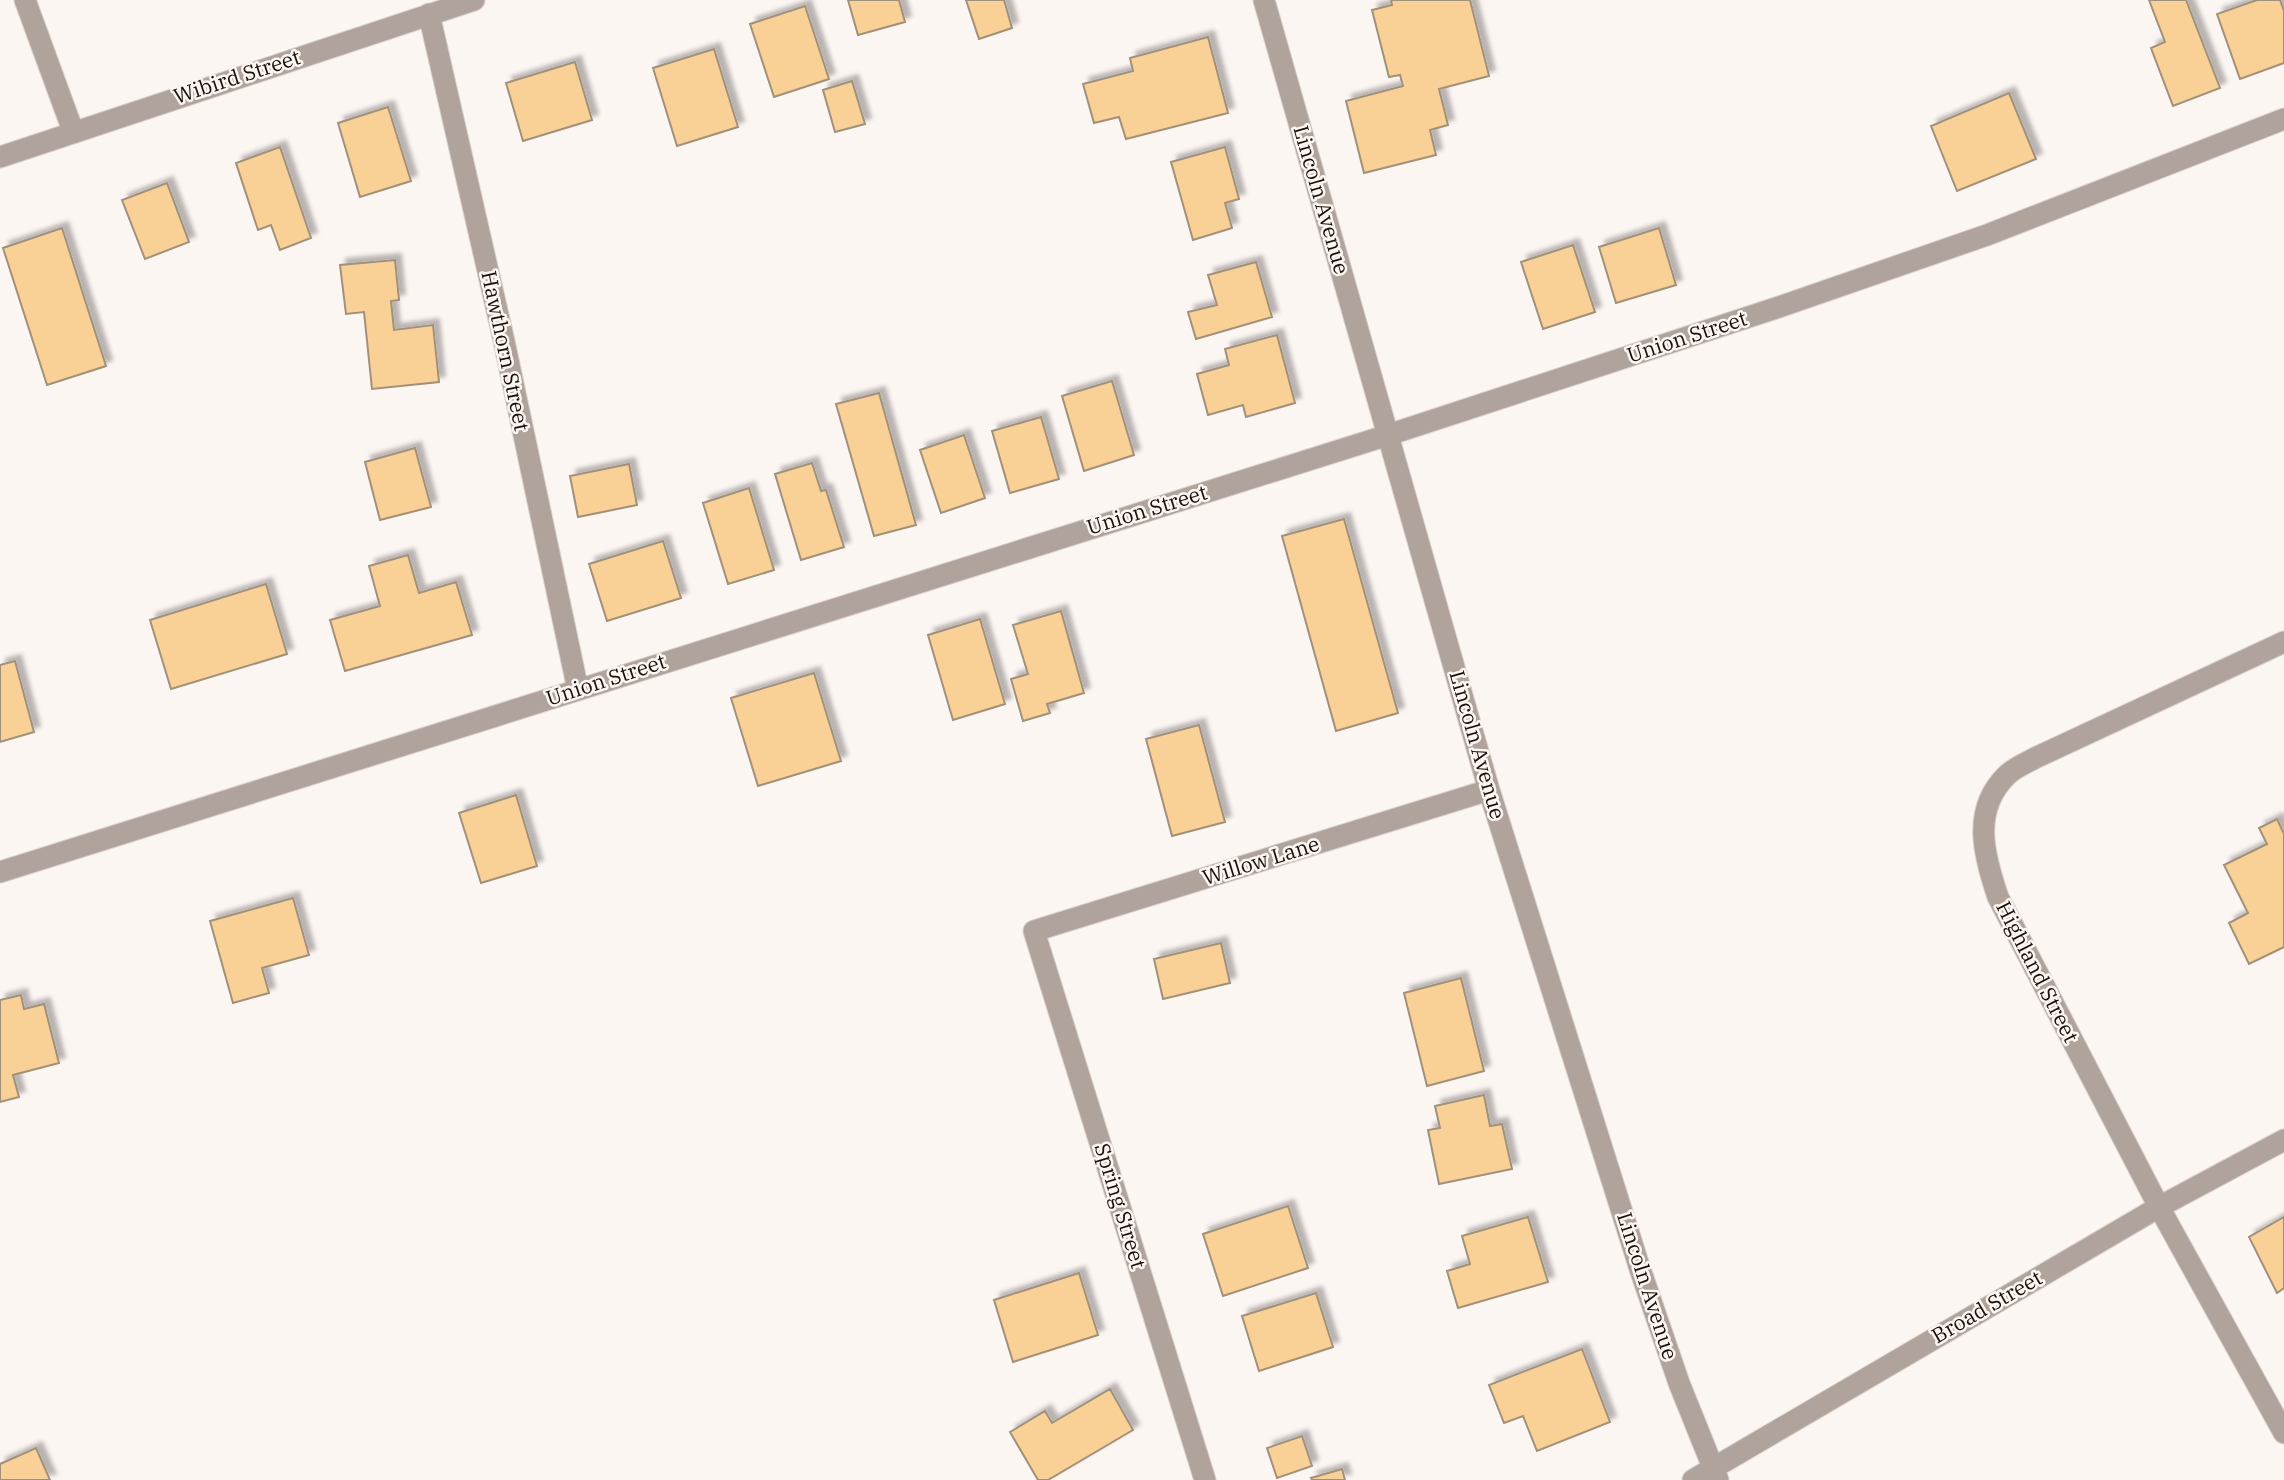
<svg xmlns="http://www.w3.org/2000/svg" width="2284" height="1480" font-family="'IBM Plex Serif',serif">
<defs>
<filter id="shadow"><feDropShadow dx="6" dy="-6" stdDeviation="2" flood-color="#0004"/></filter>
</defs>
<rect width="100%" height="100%" fill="#fcf6f3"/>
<path fill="#f9d197" stroke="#a1917a" stroke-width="2" filter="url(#shadow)" d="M848 0H899L905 22 858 35Z
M966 0H1004L1012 28 979 39Z
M1391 0H1470L1489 76 1439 89 1448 125 1430 130 1436 155 1364 173 1346 101 1403 86 1400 75 1389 77 1372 10 1392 5Z
M2149 0H2186L2220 88 2173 106 2151 48 2165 42Z
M2257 0H2280L2284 11V63L2240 79 2217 14Z
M805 6 829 79 774 97 750 24Z
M1208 37 1228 113 1126 139 1119 117 1094 123 1083 84 1133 71 1130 58Z
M714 49 738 127 677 146 653 68Z
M575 62 592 120 523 141 506 83Z
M852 81 865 124 835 132 823 90Z
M2009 93 2036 159 1957 191 1931 126Z
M388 107 411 181 360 197 338 123Z
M280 147 311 238 280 250 271 225 258 230 236 163Z
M1225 147 1239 199 1225 203 1232 228 1193 240 1171 162Z
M167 183 189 242 145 259 122 200Z
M62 228 106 366 47 385 3 248Z
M1659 228 1676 285 1616 303 1599 247Z
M1573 245 1595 312 1543 329 1521 262Z
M395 260 399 300 391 301 394 330 433 325 439 382 372 389 364 312 346 314 340 265Z
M1256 262 1272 317 1196 339 1188 312 1217 305 1208 275Z
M1277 335 1295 403 1246 417 1243 405 1208 415 1197 374 1229 365 1225 349Z
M1112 381 1134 455 1084 471 1062 396Z
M879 393 916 525 874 536 836 404Z
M1041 417 1059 479 1010 493 992 431Z
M964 435 985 498 941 513 920 450Z
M415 448 431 507 380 520 365 462Z
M812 463 821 491 826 490 844 547 801 560 775 474Z
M629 464 637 505 578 517 570 476Z
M749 488 774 570 728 584 703 503Z
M1344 519 1398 713 1336 731 1282 536Z
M663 541 681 598 607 621 589 564Z
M408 555 419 593 456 582 472 635 345 671 330 620 380 606 369 566Z
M266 584 287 654 171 689 150 620Z
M1061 611 1084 693 1047 704 1050 713 1023 721 1011 679 1028 674 1013 625Z
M980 619 1005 704 953 720 928 635Z
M15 661 34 732 0 742V665Z
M814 673 841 761 758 786 731 698Z
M1199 725 1225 822 1172 836 1146 739Z
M516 795 537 866 481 883 459 813Z
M2277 819 2284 834V947L2249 964 2229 923 2248 913 2224 865 2267 844 2259 828Z
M293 898 309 955 262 968 269 993 233 1003 210 921Z
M1221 943 1230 983 1163 999 1154 959Z
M1461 978 1484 1071 1427 1086 1404 993Z
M21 995 24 1009 44 1004 59 1063 13 1075 19 1097 0 1102V1000Z
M1484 1095 1490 1126 1502 1124 1512 1169 1439 1184 1428 1130 1440 1128 1435 1106Z
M1288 1206 1308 1268 1223 1296 1203 1234Z
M1528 1217 1548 1282 1458 1308 1447 1271 1470 1264 1462 1236Z
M2284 1217V1288L2277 1293 2249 1237Z
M1079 1273 1098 1335 1013 1362 994 1300Z
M1316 1293 1333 1347 1259 1371 1242 1316Z
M1582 1349 1610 1422 1537 1451 1523 1416 1504 1423 1489 1385Z
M1110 1389 1133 1430 1048 1480H1038L1010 1432 1045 1411 1052 1423Z
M1302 1436 1312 1466 1277 1478 1267 1448Z
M36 1448 50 1480H0V1464Z
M1342 1469 1345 1480H1312L1311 1478Z"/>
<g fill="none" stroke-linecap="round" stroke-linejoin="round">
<g stroke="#d8d1ce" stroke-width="23">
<path id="minor" d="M25 0 73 131
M1264 0 1489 790 1640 1269 1679 1383 1718 1480
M429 14 504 341 578 690
M0 157 474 0
M2284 642 2035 758C2026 763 2014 768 2007 775 1971 810 1984 856 1998 897L2159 1207 2284 1433
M0 872 1388 435 1776 308 1987 235 2284 119
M1205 1480 1034 931 1489 790
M1693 1480 2159 1207 2284 1140"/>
</g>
<use href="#minor" stroke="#afa39c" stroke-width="21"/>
</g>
<g text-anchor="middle" stroke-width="5" stroke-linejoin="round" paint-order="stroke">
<g font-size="21" fill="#190f0b" stroke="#fcf6f3">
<text transform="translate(237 77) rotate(-18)" y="7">Wibird Street</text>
<text transform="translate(1321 200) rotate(74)" y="7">Lincoln Avenue</text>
<text transform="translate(1687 337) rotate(-18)" y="7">Union Street</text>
<text transform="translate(505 351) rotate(78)" y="7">Hawthorn Street</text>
<text transform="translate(1147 510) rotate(-17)" y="7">Union Street</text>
<text transform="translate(606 680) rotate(-18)" y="7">Union Street</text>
<text transform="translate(1477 745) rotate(74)" y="7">Lincoln Avenue</text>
<text transform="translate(1261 861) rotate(-17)" y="7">Willow Lane</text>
<text transform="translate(2037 972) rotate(63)" y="7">Highland Street</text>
<text transform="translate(1120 1206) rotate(73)" y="7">Spring Street</text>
<text transform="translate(1647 1286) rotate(72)" y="7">Lincoln Avenue</text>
<text transform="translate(1987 1307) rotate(-30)" y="7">Broad Street</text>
</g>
</g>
</svg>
